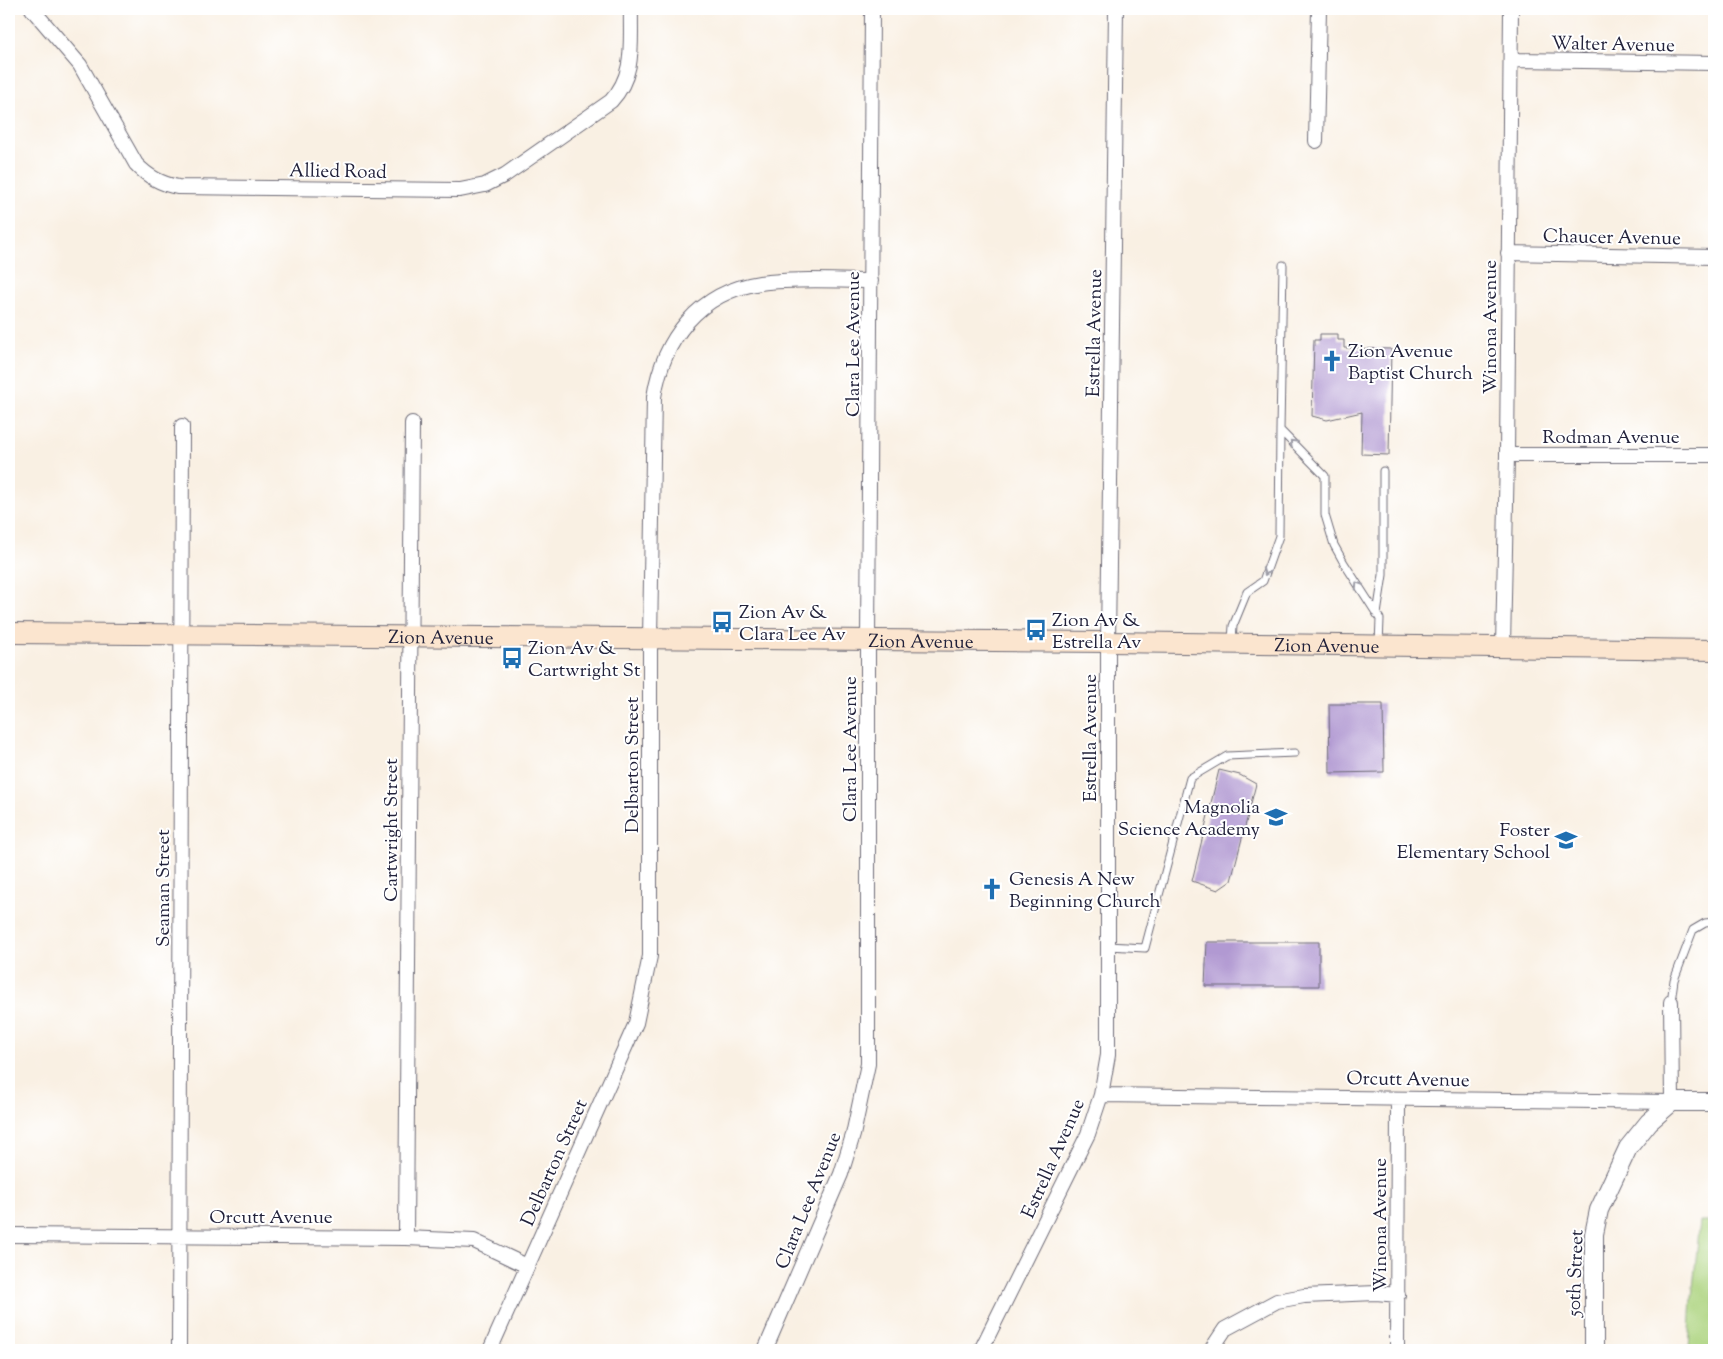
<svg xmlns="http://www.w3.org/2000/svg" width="1723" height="1359" font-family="'Sorts Mill Goudy',serif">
<rect width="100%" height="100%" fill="#fff"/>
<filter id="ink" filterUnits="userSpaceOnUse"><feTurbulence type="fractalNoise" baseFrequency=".02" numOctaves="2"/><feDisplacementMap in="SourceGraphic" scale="10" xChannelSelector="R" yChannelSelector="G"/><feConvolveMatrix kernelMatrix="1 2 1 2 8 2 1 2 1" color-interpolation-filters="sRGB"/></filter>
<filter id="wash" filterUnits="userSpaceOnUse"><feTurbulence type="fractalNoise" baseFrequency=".0096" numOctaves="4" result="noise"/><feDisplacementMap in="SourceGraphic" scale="20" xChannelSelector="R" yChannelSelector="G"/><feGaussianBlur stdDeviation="1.12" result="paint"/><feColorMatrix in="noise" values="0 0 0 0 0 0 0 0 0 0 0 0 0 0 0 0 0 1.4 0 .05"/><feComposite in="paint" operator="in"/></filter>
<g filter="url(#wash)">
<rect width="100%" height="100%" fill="#f9f0e3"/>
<path fill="#abd37d" stroke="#667a5c" d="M1700 1221H1714V1350H1689L1692 1297Z"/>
<g id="blocks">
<path fill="#b199d2" d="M1320 334H1338V340H1344V348L1391 349 1389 455 1361 454 1362 412 1327 420 1312 416 1314 340H1320Z
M1329 704H1383L1384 772 1330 773Z
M1219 770 1240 775 1256 784 1231 881 1218 890 1192 881Z
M1207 942H1319V986H1205Z"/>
</g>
</g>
<g filter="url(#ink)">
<use href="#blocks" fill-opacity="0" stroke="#6d6a76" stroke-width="1"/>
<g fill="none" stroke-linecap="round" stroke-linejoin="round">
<g stroke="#6d6a76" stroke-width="9">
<path id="service" d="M1280 430 1283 265
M1377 614 1383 575V471
M1232 641 1233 626 1247 592 1263 581 1279 536 1280 430 1325 476V515L1334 545 1344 563 1380 619 1379 645
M1108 946 1145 948 1190 778 1227 756 1295 753
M1671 1002 1674 980 1693 930 1705 923 1714 922"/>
</g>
<g stroke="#6d6a76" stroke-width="16">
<path id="minor" d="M32 9 80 65 136 164C148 177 161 184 178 187L460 190 485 185 505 175 611 101C636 74 630 43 631 9
M1511 60 1714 63
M1316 141 1319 9
M1508 253 1714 257
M1507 455H1714
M1503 646 1507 455 1511 9
M1101 1095 1672 1102 1671 1002
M9 1235 406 1238 474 1241 527 1266
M406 1238 412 423
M179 1350 182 426
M490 1350 636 1023 650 956V639L654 397C663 339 699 292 760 283 796 278 835 281 871 281
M765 1350 841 1174 853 1135 868 1064V640L872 9
M981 1350 1088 1134 1101 1095 1108 1055V642L1116 9
M1211 1350 1225 1329 1277 1301 1304 1296 1376 1293 1398 1295
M1397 1350 1398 1100"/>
</g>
<g stroke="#6d6a76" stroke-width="20">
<path id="tertiary" d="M1594 1350V1234L1599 1210 1628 1148 1649 1122 1672 1102H1714"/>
</g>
<g stroke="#6d6a76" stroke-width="22">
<g id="secondary">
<path id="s1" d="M9 633 1108 642 1714 650"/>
</g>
</g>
<use href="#service" stroke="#fff" stroke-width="7"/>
<use href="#minor" stroke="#fff" stroke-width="14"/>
<use href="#tertiary" stroke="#fff" stroke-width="18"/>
<use href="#secondary" stroke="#fbe5cf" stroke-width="20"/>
</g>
<defs><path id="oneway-chevron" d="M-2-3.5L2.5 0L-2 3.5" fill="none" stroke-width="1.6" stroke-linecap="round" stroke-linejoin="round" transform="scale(1.25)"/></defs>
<g stroke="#9c9ca7">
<use href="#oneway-chevron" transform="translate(1293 443) rotate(-134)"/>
<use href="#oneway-chevron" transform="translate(1266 572) rotate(110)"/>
<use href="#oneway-chevron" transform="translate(1358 585) rotate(-123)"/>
</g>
</g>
<defs>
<g id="church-bare" transform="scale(1.725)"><path d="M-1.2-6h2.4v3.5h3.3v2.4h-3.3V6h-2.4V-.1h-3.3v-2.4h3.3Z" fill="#1f6fb2" stroke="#fff" stroke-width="2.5" paint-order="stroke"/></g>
<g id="bus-bare" transform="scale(1.725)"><path d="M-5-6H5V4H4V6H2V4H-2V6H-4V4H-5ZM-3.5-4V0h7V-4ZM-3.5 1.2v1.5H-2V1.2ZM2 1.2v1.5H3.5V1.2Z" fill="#1f6fb2" stroke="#fff" stroke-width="2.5" paint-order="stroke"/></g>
<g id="school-bare" transform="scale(1.725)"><path d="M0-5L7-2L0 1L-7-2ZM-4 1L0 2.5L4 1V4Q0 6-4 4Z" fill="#1f6fb2" stroke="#fff" stroke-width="2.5" paint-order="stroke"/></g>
</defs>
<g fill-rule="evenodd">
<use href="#church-bare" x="1332" y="361"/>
<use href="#bus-bare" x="722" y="622"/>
<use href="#bus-bare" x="1036" y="630"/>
<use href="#bus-bare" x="512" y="658"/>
<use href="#school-bare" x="1276" y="817"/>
<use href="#school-bare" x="1566" y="840"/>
<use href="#church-bare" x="992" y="889"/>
</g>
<g text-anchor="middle" stroke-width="4" stroke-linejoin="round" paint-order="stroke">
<g font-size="19" fill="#22223b" stroke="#fff">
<text transform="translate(1613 43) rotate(1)" y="7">Walter Avenue</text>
<text transform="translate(338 170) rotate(1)" y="7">Allied Road</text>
<text transform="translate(1612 236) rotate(1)" y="7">Chaucer Avenue</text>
<text transform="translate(1489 327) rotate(-90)" y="7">Winona Avenue</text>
<text transform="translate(1093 333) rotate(-89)" y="7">Estrella Avenue</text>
<text transform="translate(852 344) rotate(-90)" y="7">Clara Lee Avenue</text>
<text x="1611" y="443">Rodman Avenue</text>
<text dy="7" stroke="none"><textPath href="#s1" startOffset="432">Zion Avenue</textPath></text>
<text dy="7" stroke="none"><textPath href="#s1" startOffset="912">Zion Avenue</textPath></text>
<text dy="7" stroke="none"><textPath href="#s1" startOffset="1318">Zion Avenue</textPath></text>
<text transform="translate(1089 738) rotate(-90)" y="7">Estrella Avenue</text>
<text transform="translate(849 749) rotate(-90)" y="7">Clara Lee Avenue</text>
<text transform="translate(631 765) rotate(-90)" y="7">Delbarton Street</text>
<text transform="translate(390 830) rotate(-90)" y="7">Cartwright Street</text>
<text transform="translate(162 888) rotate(-90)" y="7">Seaman Street</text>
<text transform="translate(1408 1078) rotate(1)" y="7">Orcutt Avenue</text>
<text transform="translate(1052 1158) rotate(-66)" y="7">Estrella Avenue</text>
<text transform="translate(553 1162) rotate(-66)" y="7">Delbarton Street</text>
<text transform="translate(807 1200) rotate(-68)" y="7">Clara Lee Avenue</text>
<text x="271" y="1223">Orcutt Avenue</text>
<text transform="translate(1379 1225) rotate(-90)" y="7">Winona Avenue</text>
<text transform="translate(1574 1273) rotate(-88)" y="7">50th Street</text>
</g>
<g font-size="19" fill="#22223b" stroke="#fff" text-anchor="start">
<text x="1348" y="357">Zion Avenue<tspan x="1348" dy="22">Baptist Church</tspan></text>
<text x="739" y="618">Zion Av &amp;<tspan x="739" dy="22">Clara Lee Av</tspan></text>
<text x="1052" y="626">Zion Av &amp;<tspan x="1052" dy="22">Estrella Av</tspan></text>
<text x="528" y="654">Zion Av &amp;<tspan x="528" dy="22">Cartwright St</tspan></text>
<text x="1260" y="813" text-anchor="end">Magnolia<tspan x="1260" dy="22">Science Academy</tspan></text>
<text x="1550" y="836" text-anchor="end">Foster<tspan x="1550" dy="22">Elementary School</tspan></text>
<text x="1009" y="885">Genesis A New<tspan x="1009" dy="22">Beginning Church</tspan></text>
</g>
</g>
<rect width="1723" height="1359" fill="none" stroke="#fff" stroke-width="30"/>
</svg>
